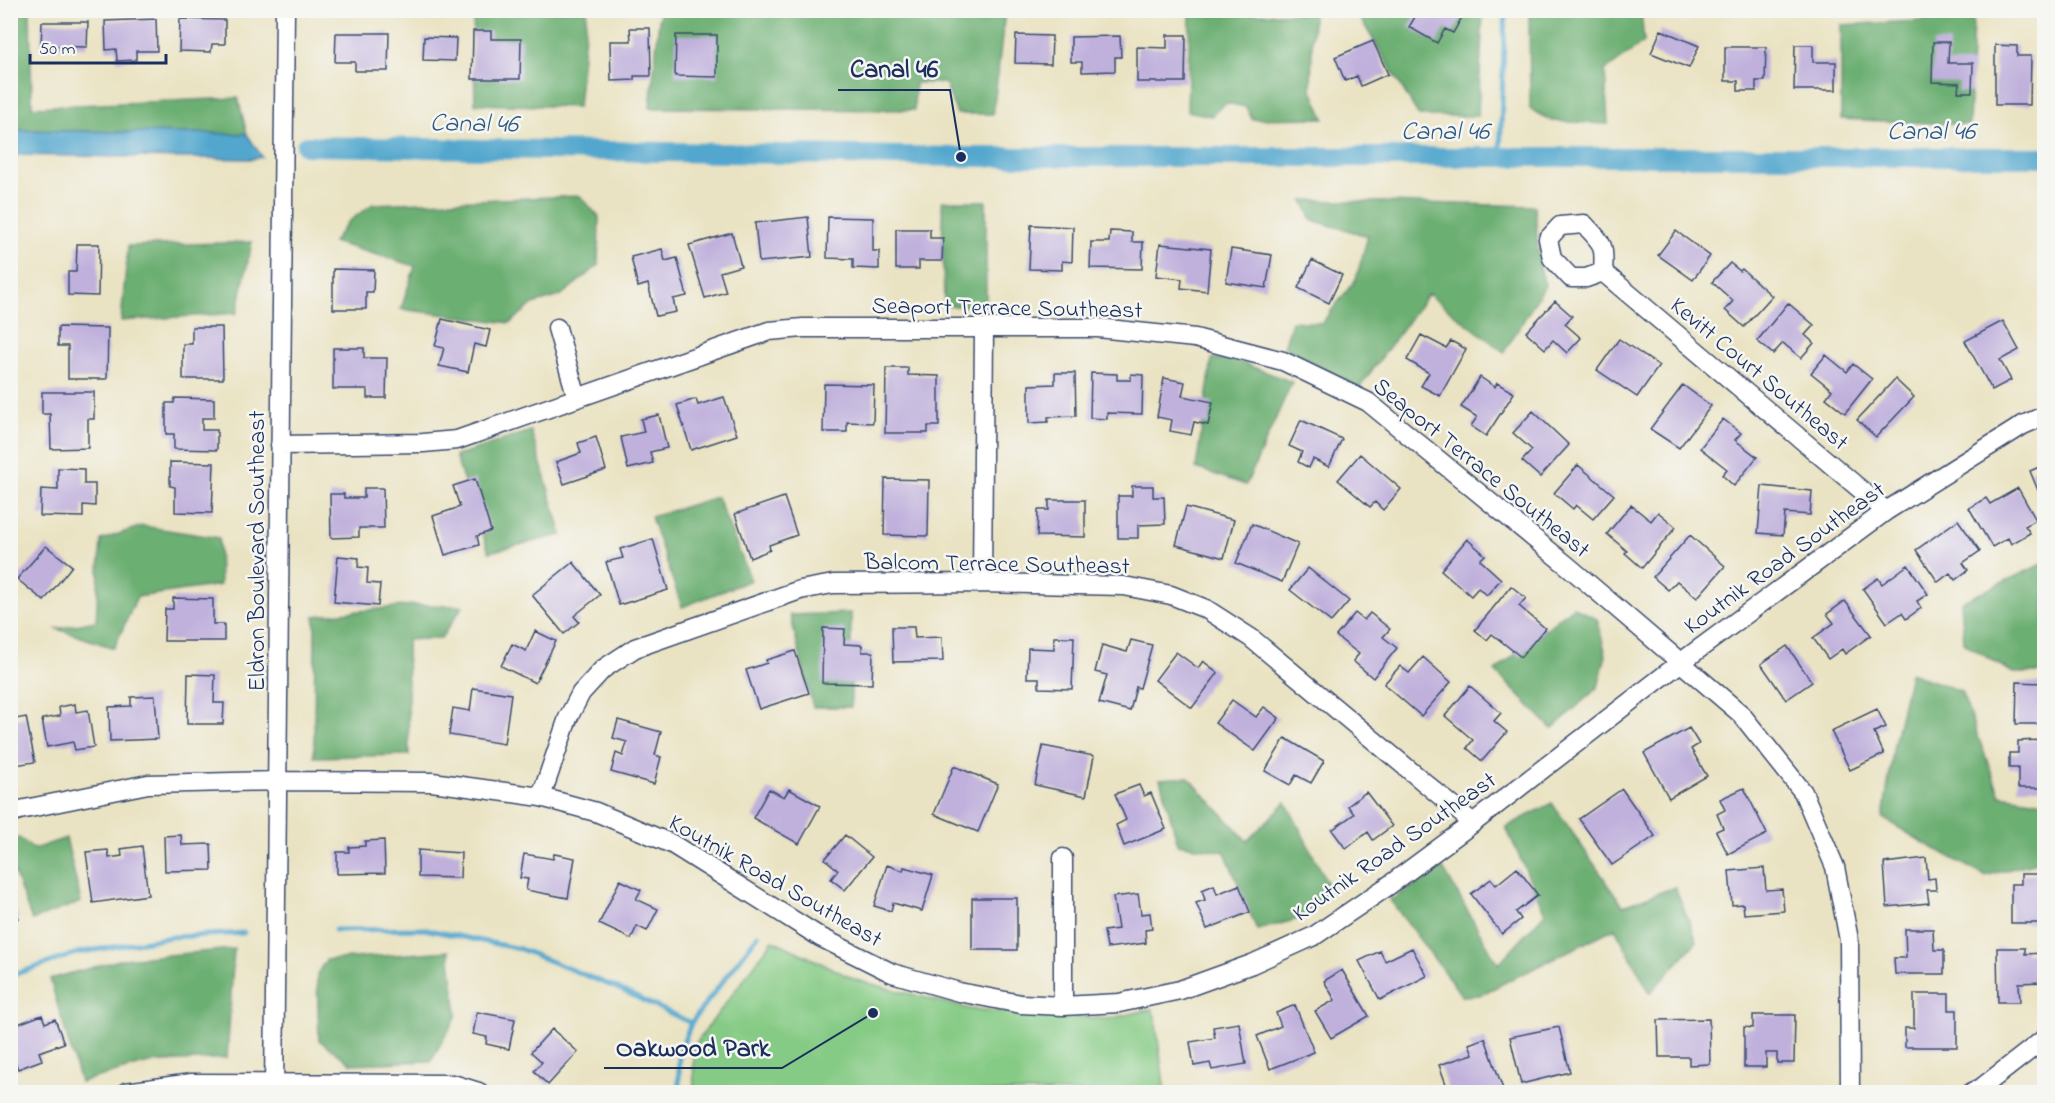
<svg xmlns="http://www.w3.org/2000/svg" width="2055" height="1103" font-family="'Indie Flower',sans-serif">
<rect width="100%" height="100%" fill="#f6f6f2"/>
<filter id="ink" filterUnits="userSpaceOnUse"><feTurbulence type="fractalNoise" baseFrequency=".0167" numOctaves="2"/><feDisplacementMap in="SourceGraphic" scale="12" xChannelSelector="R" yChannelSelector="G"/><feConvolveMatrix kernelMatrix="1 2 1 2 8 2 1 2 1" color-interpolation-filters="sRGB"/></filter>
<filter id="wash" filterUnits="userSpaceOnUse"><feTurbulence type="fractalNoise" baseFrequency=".008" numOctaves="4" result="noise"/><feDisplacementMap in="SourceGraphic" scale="24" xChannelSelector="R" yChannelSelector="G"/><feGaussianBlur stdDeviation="1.35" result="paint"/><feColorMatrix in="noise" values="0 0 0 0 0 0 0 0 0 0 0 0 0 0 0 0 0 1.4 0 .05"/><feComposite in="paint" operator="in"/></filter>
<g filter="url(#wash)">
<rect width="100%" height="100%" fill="#eae3c3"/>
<path fill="#86cb85" stroke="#507d72" stroke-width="1.5" d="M773 940 856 980 970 1009 1108 1019 1152 1009 1155 1017 1165 1092H694L693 1047Z"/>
<path fill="#6caf72" stroke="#446f68" stroke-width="1.5" d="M30 10 32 107 238 98 247 134 11 130V11Z
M473 11H587L578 107 475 104Z
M660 11H1005L993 114H957L945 83H915L914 110 650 108Z
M1356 11H1483L1478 116H1419Z
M1529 11H1641L1644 42 1605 71 1608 124 1552 121 1530 109Z
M1313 13 1311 88 1324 118 1252 119 1246 107 1226 103 1211 116 1187 111 1190 15Z
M1973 18 1969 125 1841 119V25Z
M580 196 599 217 598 266 560 296 533 304 510 323 401 309 415 266 333 242 348 222 373 204Z
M1303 200 1535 206 1539 263 1545 286 1504 352 1428 294 1359 388 1284 347 1292 321 1322 323 1356 279 1368 236 1312 220Z
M942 201H986V306H944Z
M252 242 237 313 121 321 128 246Z
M1212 359H1232L1292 382 1246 485 1196 468Z
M531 431 562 535 489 552 455 456Z
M717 497 751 580 682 607 651 517Z
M142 526 219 538 220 585 137 597 114 648 57 629 96 621 101 540Z
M2044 563V673H2013L1964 643 1961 602Z
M413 605 463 606 441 638 407 640 409 755 314 757 315 616Z
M1573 607 1597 619 1606 655 1598 687 1552 729 1495 671Z
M851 613V707H813L790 615Z
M1910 673 1961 691 2000 795 2044 802V860L1985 876 1924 843 1883 818 1894 744Z
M1188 777 1247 841 1286 802 1331 890 1302 918 1257 930 1225 852 1178 844 1160 779Z
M1552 803 1623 906 1675 887 1697 941 1650 993 1615 928 1480 995 1462 996 1390 900 1443 868 1498 964 1545 913 1506 827Z
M19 838 34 849 66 838 81 902 32 920 11 864V839Z
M234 949 227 1058 149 1063 80 1082 50 979 123 959Z
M449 951 457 1015 431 1061 352 1064 319 1040 317 974 326 960Z"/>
<path fill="#52a7ce" stroke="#366b96" stroke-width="1.5" d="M11 130 247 134 262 157 252 159 11 155Z"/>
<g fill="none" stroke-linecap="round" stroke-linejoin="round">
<path stroke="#52a7ce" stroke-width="5" d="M1500 157 1505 10
M335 930 424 929 520 949 617 988 691 1023
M10 976 77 953 171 937 244 933
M679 1092V1054L691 1023 758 935"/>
<path stroke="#52a7ce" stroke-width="20" d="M306 146 961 157H2044"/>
</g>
<g id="blocks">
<path fill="#bfb0dc" d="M1419 10H1466L1453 33 1445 29 1437 43 1409 27Z
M156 19 157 51H136V60L117 61 116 49 106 50 105 21Z
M180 19 225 20V44H212L211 52 179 51Z
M42 22H88L87 47 41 46Z
M630 28H650L651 76H634V80L611 81 610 41H631Z
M1661 30 1699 46 1689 68 1651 53Z
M473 31H491V39H521L520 79H472Z
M336 33H389L388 71H355V62H335Z
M676 35H717V77L675 76Z
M1016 35 1052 36 1051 64 1015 63Z
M1167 35H1186L1185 82H1137V47L1167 48Z
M1120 36 1121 57H1115V71L1082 72V62H1071V37Z
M424 37 456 38 455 61 423 60Z
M1373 41 1388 74 1361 86 1357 76 1345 81 1335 57Z
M1933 42H1949L1948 63H1973L1972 92H1958L1959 83 1932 82Z
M1795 45H1813V62H1836V90H1794Z
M1995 45 2017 46V56H2031L2030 105H1995Z
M1725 47H1766L1765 81H1756V91H1738V81H1725Z
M10 214H18L17 257 10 256Z
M808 217 812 257 759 262 755 223Z
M828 217 873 218V251H879V269L853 268V259L827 258Z
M1031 225 1073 227 1072 262 1062 261V270L1029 269Z
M896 229H930V238H943L942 261H919V269H896Z
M1110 231 1132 232V242H1143L1142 269 1090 268 1091 242H1109Z
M1676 231 1710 256 1693 280 1658 255Z
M732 233 741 266 720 272 726 292 705 298 689 245Z
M77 244H99L98 296 68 295V272H76Z
M1160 244 1211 249 1207 291 1181 288 1182 279 1156 276Z
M662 249 665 261 677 258 687 296 673 299 676 312 656 316 648 284 638 287 631 257Z
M1231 249 1272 255 1266 288 1226 282Z
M1312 260 1342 275 1329 303 1298 288Z
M1730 263 1740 271 1742 269 1772 296 1744 327 1725 310 1733 301 1712 282Z
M333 269 374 270 373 292H366V309H333Z
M1555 301 1572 316 1565 324 1581 338 1567 353 1553 340 1545 349 1526 332Z
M1788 303 1814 325 1805 335 1814 343 1801 358 1783 343 1773 354 1757 341Z
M442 319 490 330 486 347 474 344 468 372 439 366 444 348 435 346Z
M2003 321 2019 350 2000 360 2011 380 1992 390 1965 341Z
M58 327 108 328 107 379H68V346H58Z
M192 327H222L223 379H183V344H192Z
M1421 335 1446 348 1451 341 1466 349 1440 396 1421 386 1429 373 1407 360Z
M1619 339 1659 366 1637 397 1597 370Z
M333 348H364V358H387L386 398H367V389H333Z
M1826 355 1847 372 1853 364 1872 379 1845 413 1826 398 1832 390 1811 373Z
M886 368H908V375L939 376V426H928V433H885Z
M1055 373H1075L1076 416 1048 417V422L1029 423V385L1055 384Z
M1091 373 1117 374V380H1131V374L1143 375 1142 414 1107 413V419L1090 418Z
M1480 377 1495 387 1497 383 1514 393 1486 436 1471 426 1477 417 1461 407Z
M1164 378 1185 382 1182 396 1213 402 1208 425 1194 422 1191 435 1170 431 1172 420 1157 417Z
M1895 379 1914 397 1876 437 1857 420Z
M824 384 874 385 873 423 847 422V432H823Z
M1683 385 1711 406 1679 448 1650 429Z
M42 392H94V419H88V448L51 449 50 414H42Z
M724 397 737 435 691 450 677 405 696 399 698 405Z
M175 398 214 399V418H202V430H217V450L174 449V434H166V403H174Z
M1533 411 1569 445 1540 477 1522 461 1532 450 1513 433Z
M659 415 667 448 650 452 653 463 628 469 621 437 644 432 641 419Z
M1723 419 1741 433 1735 440 1757 457 1734 486 1722 475 1727 469 1700 448Z
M1301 420 1342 439 1329 467 1313 459 1309 468 1298 462 1302 452 1289 446Z
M596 437 606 470 564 484 556 462 581 453 578 443Z
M1360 454 1401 489 1383 510 1375 502 1370 507 1338 480Z
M170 462 214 463 212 513 175 512V487L170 486Z
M1578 465 1614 495 1593 519 1576 505 1573 509 1554 493Z
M2044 465V505L2030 471Z
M58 468 84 469V484H95V506L83 505V517L40 516 41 489 58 490Z
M475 479 491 531 477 536 479 545 445 555 433 516 460 507 453 486Z
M885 479 929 480 928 536 884 535Z
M1132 486H1153V497H1164L1165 524 1138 525V538H1118V496H1132Z
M1762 486 1812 491 1810 515 1785 513 1783 535 1758 533Z
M364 488H383L384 528H359V537L331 538 330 494H344V498H364Z
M2018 488 2036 520 2025 526 2030 533 2011 544 2008 538 1992 547 1969 508 1986 498 1990 504Z
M784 497 797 535 769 545 770 550 750 558 735 514Z
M1049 500H1085V537L1037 536 1038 510H1049Z
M1631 505 1651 521 1658 512 1676 527 1642 568 1625 553 1627 551 1607 534Z
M1186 507 1234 520 1224 558 1176 545Z
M1958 520 1980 551 1963 563 1968 570 1955 580 1950 573 1938 582 1916 550Z
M1252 524 1298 544 1282 582 1236 563Z
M1690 535 1725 566 1697 598 1677 581 1668 590 1653 577Z
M653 539 668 590 619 605 606 562 623 558 620 549Z
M1467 539 1485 555 1480 560 1501 579 1487 595 1478 588 1471 596 1441 570Z
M46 546 72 566 44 601 17 579Z
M338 556 359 558 358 567 368 568 367 583 380 584 378 606 334 602Z
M573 562 600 595 574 616 579 622 564 634 532 595Z
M1908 565 1928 594 1917 601 1921 608 1906 619 1902 613 1887 623 1863 589 1878 578 1882 584Z
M1308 568 1349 601 1331 622 1290 590Z
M1511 586 1526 598 1519 606 1545 628 1521 657 1492 634 1487 640 1475 630Z
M173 598 213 599V624H224V641H164L165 609H173Z
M1845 601 1871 635 1845 654 1842 649 1828 659 1813 638 1834 623 1827 614Z
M1355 613 1364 620 1370 613 1390 629 1383 637 1397 648 1373 678 1353 661 1359 654 1336 636Z
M892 627H914L915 638 942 637 943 661 893 662Z
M823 628 845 629 844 644 862 645V652H873L872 684 822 683Z
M535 631 556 641 535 683 501 666 512 644 526 651Z
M1054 637H1074L1072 689 1039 688V678H1027L1028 648 1054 649Z
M1131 640 1152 645 1140 688 1136 687 1130 711 1099 703 1107 675 1095 672 1102 645 1127 652Z
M1787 646 1812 682 1786 700 1761 664Z
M795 651 809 693 759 709 746 670 767 663 766 660Z
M1176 652 1198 668 1203 661 1218 673 1192 708 1155 680Z
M1423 657 1451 682 1421 716 1384 684 1400 666 1409 673Z
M188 674 215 675 214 703H224L223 724H187Z
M2017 682 2044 683V724H2016Z
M1470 686 1501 713 1494 721 1507 732 1482 761 1467 748 1473 740 1445 716Z
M473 688 511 694 504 744 449 735 453 708 470 711Z
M155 696 158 739 110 741 109 707 131 706V697Z
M1232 700 1256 717 1264 707 1279 718 1255 751 1215 723Z
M75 704 76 712 88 710 94 747 75 750 73 742 47 747 42 719 60 716 59 707Z
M1877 709 1886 727 1874 732 1884 754 1850 770 1831 731Z
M26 717 35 762 15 765 12 750H10V720Z
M618 720 661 732 655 755 661 757 654 784 611 772 616 753 623 756 627 742 613 738Z
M1689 728 1699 744 1691 749 1707 776 1669 798 1644 753Z
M1285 738 1324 761 1311 783 1296 775 1290 785 1265 771Z
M2044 740V788H2018V768H2009V753H2018V741Z
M1043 746 1094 756 1086 796 1035 785Z
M954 766 998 784 978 832 934 814Z
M1139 785 1144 796 1151 793 1166 829 1124 846 1116 825 1126 820 1115 794Z
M1744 788 1767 834 1728 854 1716 831 1723 828 1717 814 1725 810 1720 799Z
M769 789 784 797 789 789 820 806 799 844 753 818Z
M1622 789 1655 836 1612 865 1579 819Z
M1366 792 1392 826 1373 840 1368 832 1346 849 1332 830 1354 814 1348 806Z
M181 835 182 845 211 844 212 870 165 871 164 836Z
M845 835 872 857 845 890 831 879 838 870 825 859Z
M384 840 385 873 337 874V852H349V847L365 846V841Z
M142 846 148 895 93 903 86 852 108 850 109 858 122 856 121 849Z
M418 850 461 853 460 878 418 877Z
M524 854 553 859 554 854 575 858 568 898 526 890 528 879 520 878Z
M1926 858 1928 879 1935 878 1936 890H1927L1929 903 1887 907 1884 863Z
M887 865 903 871 904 867 933 875 922 911 893 903 891 911 874 906Z
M1517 868 1538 895 1516 912 1521 919 1502 934 1471 894 1491 879 1496 885Z
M1764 868 1766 890 1782 889 1784 911 1744 914 1743 904 1732 905 1729 871Z
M2021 874H2044V923H2011V884H2021Z
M620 880 641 890 636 899 658 909 647 931 637 926 631 939 599 924Z
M1214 885 1217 894 1239 885 1250 912 1207 929 1196 903 1205 900 1202 890Z
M1138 894 1141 914 1150 913 1152 929 1145 930 1146 943 1107 948 1104 931 1118 929 1113 897Z
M10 895 19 918 10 921Z
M972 898H1017V950H972Z
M1905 929H1933L1934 950H1944V974H1895L1894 958H1906Z
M1412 948 1427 976 1380 1000 1359 961 1380 951 1385 961Z
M1997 948H2025V954L2044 953V982L2019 983 2020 1002H1998Z
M1342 970 1369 1016 1331 1038 1315 1011 1335 1000 1324 981Z
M1914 994H1949V1010H1957V1047H1905V1028H1914Z
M1295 1005 1314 1052 1270 1069 1257 1036 1281 1026 1276 1013Z
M477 1012 515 1019 509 1049 486 1044 487 1037 473 1034Z
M42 1015 45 1023 55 1019 64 1043 39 1052 42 1060 18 1069 10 1049V1027Z
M1753 1015H1795L1794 1063H1777V1053H1766V1067H1744V1027L1753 1028Z
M1709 1019 1710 1064 1689 1065V1057H1659L1658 1020Z
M1239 1023 1246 1064 1212 1070 1210 1063 1194 1066 1190 1042 1215 1038 1213 1027Z
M1559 1027 1570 1072 1521 1084 1510 1037Z
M552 1029 578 1052 548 1085 534 1071 542 1062 531 1052Z
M1485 1038 1504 1092H1484V1091L1449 1092 1439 1065 1473 1054 1469 1044Z"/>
</g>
</g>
<g filter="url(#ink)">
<use href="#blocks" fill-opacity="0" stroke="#3a4a6d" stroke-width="1.5"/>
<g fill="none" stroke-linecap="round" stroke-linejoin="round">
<g stroke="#3a4a6d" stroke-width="21">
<path id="minor" d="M1603 272 1586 278H1571L1552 258 1548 239 1560 226 1584 224C1603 244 1605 244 1603 272L1886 511
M557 328 577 398
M280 445 423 443 457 440 769 331 803 328H1098L1195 338 1283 361 1368 402 1569 567 1741 714 1803 792 1835 867 1849 940 1850 1092
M982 583 984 328
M541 797 568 718 581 693 603 669 635 648 800 590 833 584 982 583 1124 586 1171 595 1206 609 1251 638 1473 823
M10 813 20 810 148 784 279 781 432 782 541 797 596 812 672 844 820 937 892 973 959 992 1021 1004 1063 1006 1119 1003 1180 990 1252 964 1314 936 1388 886 1473 823 1680 663 1886 511 2023 425 2044 416
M1063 858V1006
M126 1092 192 1083 453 1084 479 1092
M274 1092 285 10
M1972 1092 1981 1088 2044 1039"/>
</g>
<use href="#minor" stroke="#fff" stroke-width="18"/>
</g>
</g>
<g text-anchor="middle" stroke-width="5" stroke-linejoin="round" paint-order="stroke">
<g font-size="24" fill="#1b2f5e" stroke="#f6f6f2">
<text transform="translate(1007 307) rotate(1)" y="8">Seaport Terrace Southeast</text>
<text transform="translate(1760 373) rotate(40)" y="8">Kevitt Court Southeast</text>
<text transform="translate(1482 467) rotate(39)" y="8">Seaport Terrace Southeast</text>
<text transform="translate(256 551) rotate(-90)" y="8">Eldron Boulevard Southeast</text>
<text transform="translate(1784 557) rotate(-36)" y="8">Koutnik Road Southeast</text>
<text transform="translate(997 563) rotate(1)" y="8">Balcom Terrace Southeast</text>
<text transform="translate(1394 846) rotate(-35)" y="8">Koutnik Road Southeast</text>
<text transform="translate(776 880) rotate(30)" y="8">Koutnik Road Southeast</text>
</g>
<g font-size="26" font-style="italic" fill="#2e5985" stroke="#f6f6f2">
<text transform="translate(474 122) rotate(1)" y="9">Canal 46</text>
<text x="1445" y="139">Canal 46</text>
<text x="1931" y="139">Canal 46</text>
</g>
</g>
<path fill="none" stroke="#1b2f5e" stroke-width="2" d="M961 157L950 90H838M873 1013L782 1068H604"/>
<g fill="#1b2f5e" stroke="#f6f6f2" stroke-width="2">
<circle cx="961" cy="157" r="6"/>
<circle cx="873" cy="1013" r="6"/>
</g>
<g font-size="26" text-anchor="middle" font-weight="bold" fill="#1b2f5e" stroke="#f6f6f2" stroke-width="5" stroke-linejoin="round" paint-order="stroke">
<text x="894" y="77">Canal 46</text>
<text x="693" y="1056">Oakwood Park</text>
</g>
<rect width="2055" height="1103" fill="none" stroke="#f6f6f2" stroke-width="36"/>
<path d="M30 54v9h136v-9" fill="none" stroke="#1b2f5e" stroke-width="3"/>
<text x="39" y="54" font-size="18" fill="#1b2f5e" stroke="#f6f6f2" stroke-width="4.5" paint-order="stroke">50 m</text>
</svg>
